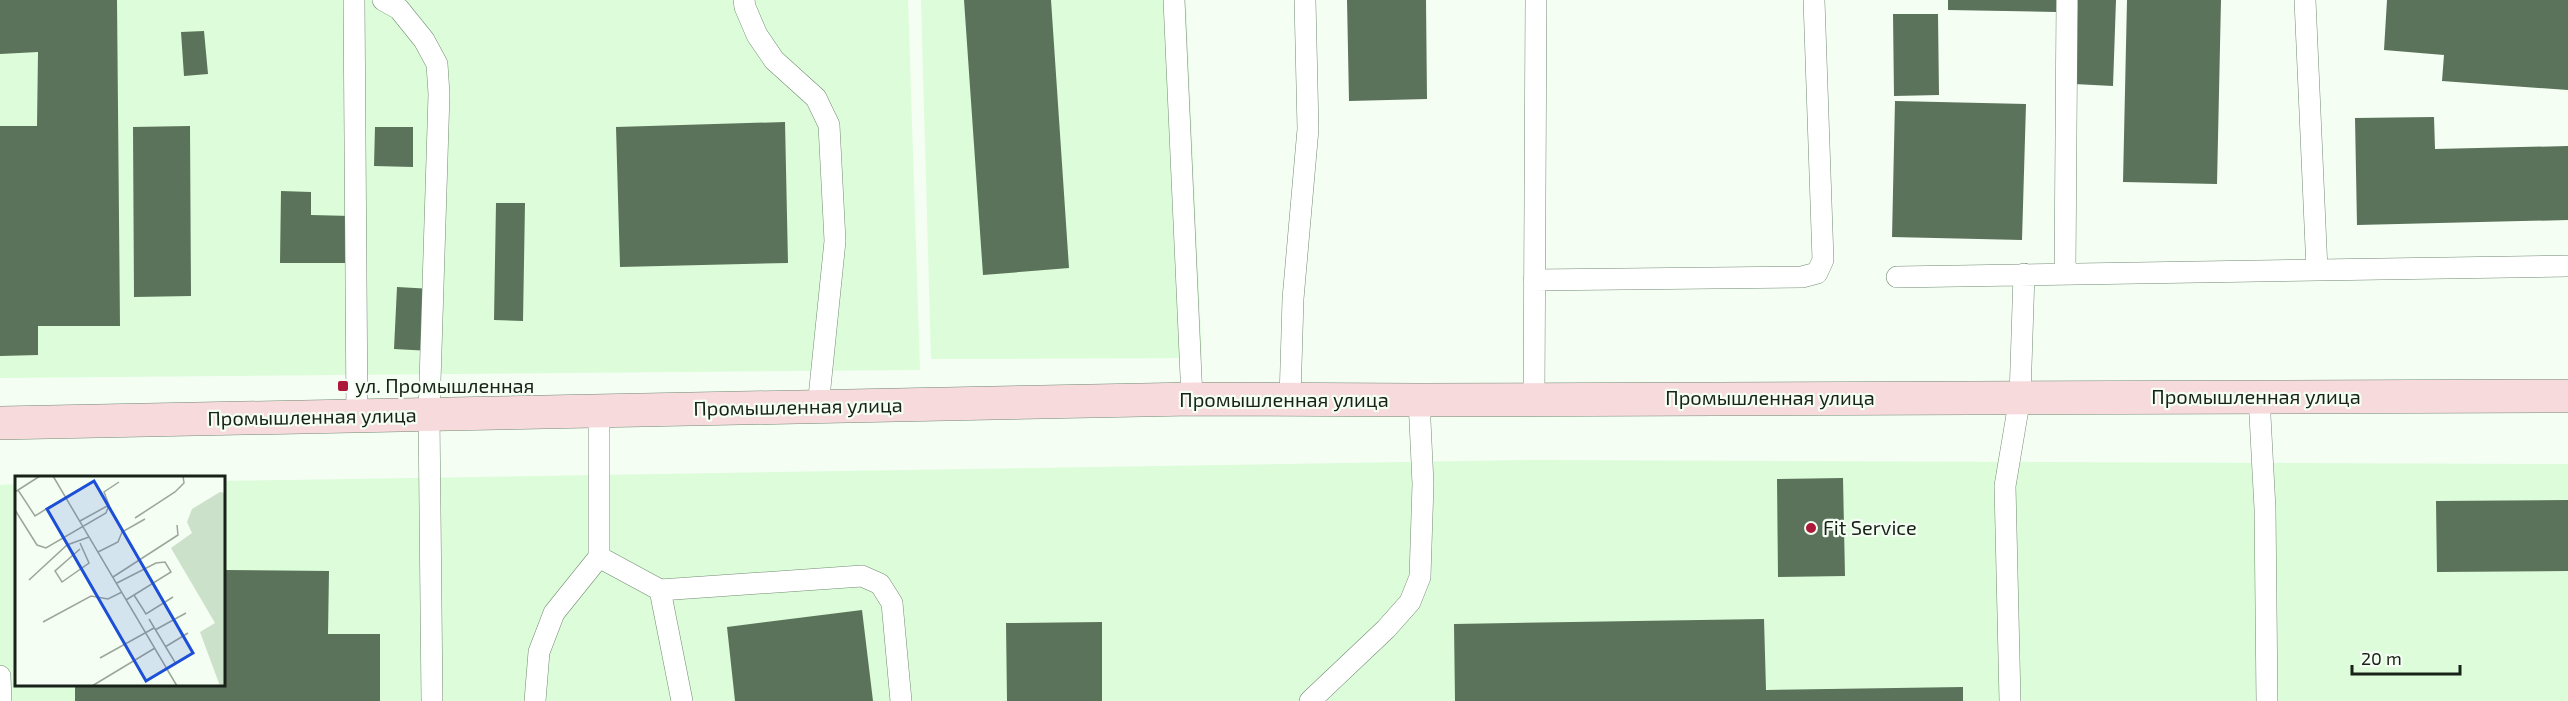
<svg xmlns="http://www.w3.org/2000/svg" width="2568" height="701" font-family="'Exo 2',sans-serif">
<rect width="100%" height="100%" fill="#f4fef3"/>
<path fill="#dcfcda" d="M0 0H908L920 370 0 378Z
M921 0H1186L1202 358 931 359Z
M1532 460 2568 464V701H0V485L16 484V684H224V481Z"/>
<path fill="#5b735a" d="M0 0H117L120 326H38V355L0 356V126H37L38 52 0 54Z
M964 0H1051L1069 268 983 275Z
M1347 0H1426L1427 99 1349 101Z
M1948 0H2056V12L1948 10Z
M2078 0H2116L2113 86 2074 84Z
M2127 0H2221L2217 184 2123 182Z
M2387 0H2568V90L2442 81 2444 55 2384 50Z
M1893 14H1938L1939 95 1894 96Z
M204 31 208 74 184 76 181 32Z
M1895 101 2026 104 2022 240 1892 237Z
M2434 117 2435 149 2568 146V220L2357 225 2355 118Z
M785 122 788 263 620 267 616 127Z
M190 126 191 296 134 297 133 127Z
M375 127H413V167L374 166Z
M281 191 311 192V215L351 216 350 263H280Z
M496 203H525L523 321 494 320Z
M397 287 433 289 431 351 394 349Z
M1843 478 1845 576 1778 577 1777 479Z
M2568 500V571L2437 572 2436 501Z
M224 570 329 571 328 634H380V701H75V684H224Z
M862 610 873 701H735L727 627Z
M1764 619 1766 690 1963 687V701H1455L1454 624Z
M1102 622V701H1007L1006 623Z"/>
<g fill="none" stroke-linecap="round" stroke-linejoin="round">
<g stroke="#738b72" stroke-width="22">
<path id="lane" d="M354 0 357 417
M383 0 399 9 424 40 437 64 439 94 429 414 432 701
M744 0 745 7 757 35 774 60 816 98 829 125 835 241 818 407
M1174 0 1192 399
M2305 0 2317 270
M2065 273 2067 0
M1897 277 2568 266
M1534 280 1802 277 1817 273 1823 260 1814 0
M2259 397 2265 509 2267 701
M1534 398 1536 0
M1290 399 1293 299 1308 129 1305 0
M599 557 660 590 862 576 880 584 892 603 901 701
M660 590 682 701
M0 676 1 701
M535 701 539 652 554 613 599 557V411
M1310 701 1386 629 1410 602 1420 577 1423 484 1419 400
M2010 701 2005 486 2020 397 2024 274"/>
</g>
<g stroke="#738b72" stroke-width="34">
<path id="secondary" d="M0 423 1192 399 1419 400 2568 396"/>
</g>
<use href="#lane" stroke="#fff" stroke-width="21"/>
<use href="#secondary" stroke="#f7dadc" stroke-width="33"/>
</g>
<g fill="#ad193b" stroke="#f4fef3" stroke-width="2">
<rect x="337" y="380" width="12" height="12" rx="3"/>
<circle cx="1811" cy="528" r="6"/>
</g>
<g text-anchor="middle" stroke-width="4.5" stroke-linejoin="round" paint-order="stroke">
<g font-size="20" fill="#182218" stroke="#f4fef3" text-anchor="start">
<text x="355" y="393">ул. Промышленная</text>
<text x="1823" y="535">Fit Service</text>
</g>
<g font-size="20" fill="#182218" stroke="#f4fef3">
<text x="2256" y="404">Промышленная улица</text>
<text x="1770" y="405">Промышленная улица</text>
<text x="1284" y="407">Промышленная улица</text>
<text transform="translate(798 407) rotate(-1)" y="7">Промышленная улица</text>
<text transform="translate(312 417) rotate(-1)" y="7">Промышленная улица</text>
</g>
</g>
<g transform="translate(15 476)">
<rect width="210" height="210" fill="#f4fef3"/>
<path d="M205 16 210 17V210H205L185 156 200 147 156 72 177 57 172 46 177 33Z" fill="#cbe1ca"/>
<path fill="none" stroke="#9ca69b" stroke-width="1.5" d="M38 0 162 210M3 14 20 40 36 30M0 16 25 0M0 34 22 69 31 72 91 37 94 29 89 16 104 6M120 42 160 16 169 7 168 0M65 45 94 29M65 67 74 87 47 106 40 95 65 73M83 76 103 66 107 56 130 43M98 101 163 59 162 49M14 104 52 69 74 61M102 107 141 87 150 86 156 96 111 124M119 119 131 138 158 121M134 143 161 188M28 146 76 120 93 123 107 116M140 154 171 137M150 171 173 157M85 182 139 152M77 210 140 172"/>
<path fill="#1d4ed8" fill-opacity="0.15" stroke="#1d4ed8" stroke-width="3" d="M79 5 178 177 131 205 32 33Z"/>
<rect width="210" height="210" fill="none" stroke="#182218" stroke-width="3"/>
</g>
<path d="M2352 665v9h108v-9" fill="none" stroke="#182218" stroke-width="3"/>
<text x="2361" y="665" font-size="18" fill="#182218" stroke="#f4fef3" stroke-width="4.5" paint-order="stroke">20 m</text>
</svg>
